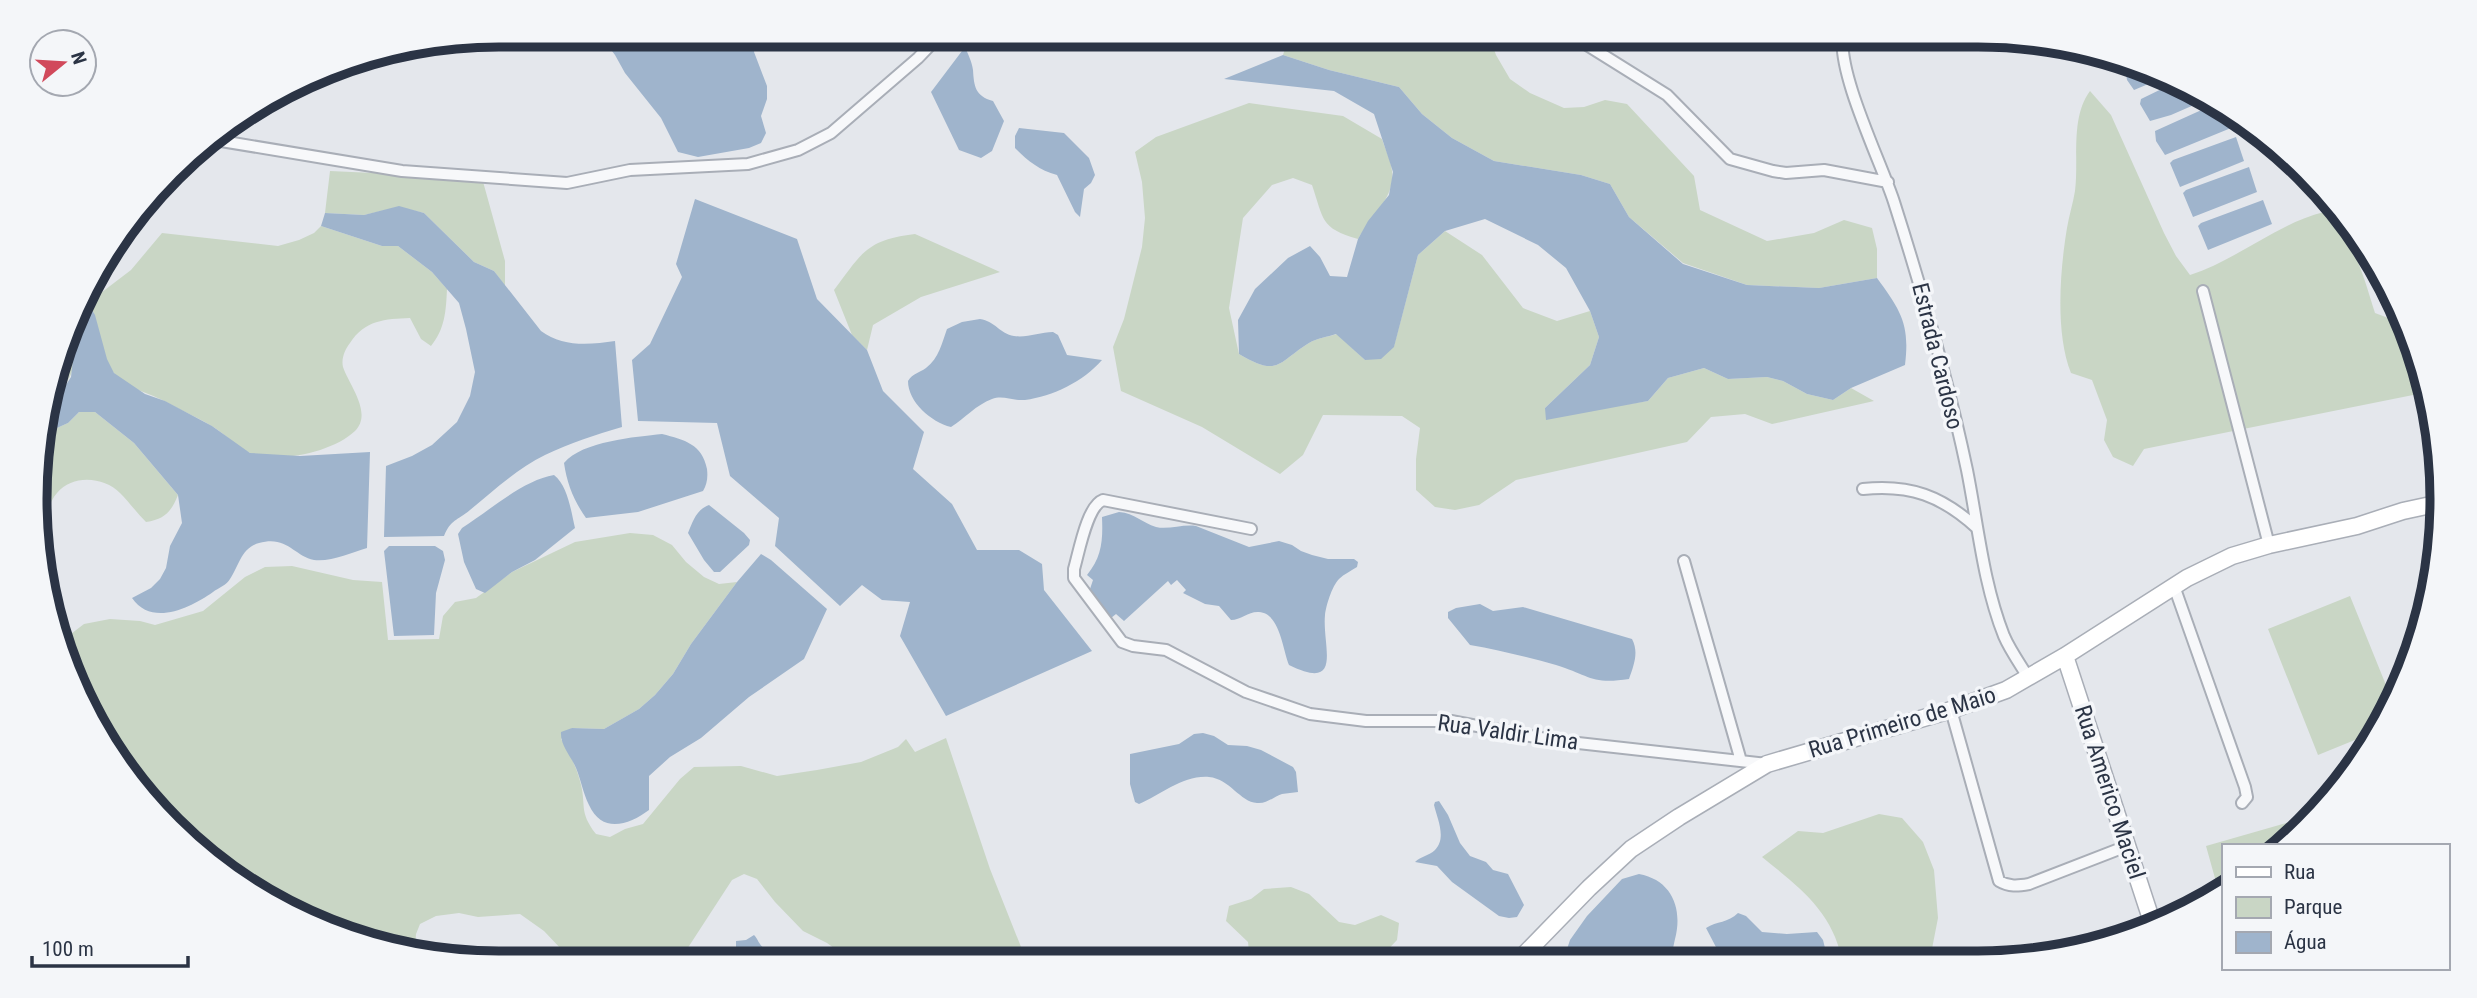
<svg xmlns="http://www.w3.org/2000/svg" width="2477" height="998" font-family="'Roboto Condensed',sans-serif">
<rect width="100%" height="100%" fill="#e4e7ec"/>
<path fill="#c9d6c5" d="M1300 35H1489L1496 55 1510 79 1530 93 1564 108 1584 107 1605 100 1627 104 1694 176 1700 210 1767 241 1814 233 1844 220 1872 228 1877 249V278L1819 288 1747 285 1683 263 1629 217 1610 184 1581 175 1494 161 1452 138 1422 114 1399 87 1329 70 1283 55 1287 42Z
M2090 91 2111 115 2164 233 2176 256 2190 275C2237 260 2276 224 2324 212 2356 244 2362 272 2375 313L2399 322H2405L2426 379 2428 392 2144 449 2133 466 2113 457 2104 440 2107 420 2092 380 2071 373C2055 333 2060 270 2067 228 2069 216 2073 203 2075 191 2079 159 2070 118 2090 91Z
M1249 103 1343 116 1382 139C1385 149 1391 160 1392 171 1396 196 1370 218 1358 239 1320 228 1324 220 1312 185L1293 178 1272 185 1243 218 1229 308 1239 354C1279 378 1278 362 1309 343 1317 338 1328 337 1337 334L1365 360 1394 346 1418 255 1445 231 1482 255 1523 308 1557 321 1590 311 1599 337 1590 365 1545 408 1616 406 1648 401 1668 378 1704 368 1728 379 1767 377 1783 381 1807 394 1833 400 1851 388 1874 401 1772 424 1745 414 1711 417 1687 442 1516 480 1479 505 1455 510 1435 507 1416 490V459L1420 428 1402 416 1323 415 1303 455 1280 474 1202 427 1121 391 1113 347 1124 319 1142 247 1145 218 1142 182 1135 152 1156 137Z
M330 171 482 178 505 261V286L494 271 474 262 424 213 399 207 364 215 325 213Z
M321 226 382 246H398L432 272 447 289C446 311 445 329 431 346L421 339 410 318C385 319 365 320 350 343 345 349 341 359 343 367 349 385 373 413 355 431 333 452 279 464 250 453 238 448 226 435 215 428 201 419 184 412 168 403 151 393 126 389 113 372 100 354 100 323 89 302L131 270 162 233 278 246 299 240 314 233Z
M915 234 1000 272 921 297 873 325 867 350 852 335 834 290C862 253 866 240 915 234Z
M70 328C83 361 71 383 47 405L60 349Z
M79 412H95L134 443 178 495C171 512 165 519 146 522 137 513 129 502 120 493 104 477 73 474 57 493 48 503 45 521 42 534L39 436 68 423Z
M630 533 653 535 672 545 686 562 704 577 719 584 737 582 691 644 673 674 655 695 639 709 604 729 572 728 561 739C569 752 576 766 580 781 587 805 578 811 596 834L610 837 625 829 643 824 680 779 694 767 741 766 777 776 817 770 861 762 898 747 906 739 915 752 946 738 990 869 1027 962H853L827 943 803 931 775 902 757 879 744 874 732 880 678 963H567L562 950 544 931 520 914 478 917 459 913 436 916 420 924 416 934 415 949 350 938 216 867 150 805 97 731 63 640 84 624 110 619 140 621 155 625 203 611 245 577 265 567 292 566 353 580 382 582 388 640 439 639 443 616 455 602 476 598 512 572 575 542Z
M2350 596 2392 700 2377 731 2318 755 2268 629Z
M1879 814 1902 818 1923 842 1934 870 1938 918 1930 959H1842C1831 910 1800 888 1762 857L1798 831 1823 833Z
M2311 816 2286 846H2223V886L2218 889 2206 846Z
M1291 887 1309 894 1339 922 1355 925 1381 915 1399 923 1397 940 1377 961H1250L1248 942 1226 921 1229 906 1251 899 1264 889Z"/>
<path fill="#9fb4cc" d="M600 35H757L754 52 767 86V99L761 116 766 133 761 143 749 148 698 157 678 152 661 118 625 73 615 55Z
M1231 35H1279C1266 43 1247 49 1232 41Z
M965 47C968 54 972 62 973 70 974 86 975 96 993 101L1004 121 992 151 981 158 959 150 931 92Z
M1283 55 1329 70 1399 87 1422 114 1452 138 1494 161 1581 175 1610 184 1629 217 1683 264 1747 285 1819 288 1877 278C1901 311 1910 324 1905 365L1851 388 1833 400 1807 394 1783 381 1767 377 1728 379 1704 368 1668 378 1648 401 1546 420 1545 408 1590 365 1599 337 1590 311 1566 268 1538 245 1485 219 1445 231 1418 255 1394 347 1381 359 1365 360 1336 334C1328 337 1317 338 1309 343 1278 362 1279 378 1239 354L1238 320 1255 289 1288 258 1310 246 1320 257 1330 276 1347 277 1358 239 1368 221 1389 195 1393 172 1374 114 1334 91 1224 79Z
M2141 66 2165 77 2134 90 2127 80 2126 74Z
M2176 82 2210 98 2171 115 2150 121 2140 104 2141 99Z
M2217 103 2223 106 2231 128 2165 155 2156 141 2155 131Z
M1019 128 1064 133 1089 158 1095 175 1091 183 1084 189 1080 217 1075 212 1057 175C1039 170 1028 161 1015 148V136Z
M2236 137 2244 161 2180 187 2170 163 2173 160Z
M2249 167 2257 192 2193 217 2183 193 2186 190Z
M695 199 797 239 817 299 867 350 883 391 924 432 913 469 952 504 977 550H1019L1042 564 1044 590 1092 651 946 716 900 636 910 602 882 600 862 585 840 606 775 546 779 518 730 476 717 423 638 421 632 360 650 344 682 277 676 264Z
M2263 200 2272 224 2208 250 2198 226 2201 223Z
M399 206 424 213 474 262 494 271 541 331C562 347 589 345 615 341L622 427C595 435 570 443 545 455 518 468 493 491 470 510 457 521 451 519 444 536L384 537 386 466 412 456 432 445 457 422 470 396 475 372 466 329 459 303 432 272 398 246H382L321 226 325 213 364 215Z
M84 296 95 315 107 359 114 373 145 394 165 401 212 426 250 453 300 456 370 452 367 548C351 553 331 562 314 560 294 556 287 535 259 543 241 548 239 566 230 579 227 585 218 588 213 592 190 608 152 627 132 598L151 588 160 579 166 568 170 546 182 523 178 495 134 443 95 412H79L68 423 39 436 47 405 62 391 71 377 75 342 70 328Z
M980 319C995 321 1000 334 1014 336 1027 338 1040 332 1053 332L1058 335 1067 355 1102 360C1083 382 1053 396 1025 400 1013 401 1003 395 992 399 976 405 965 418 951 427 931 422 908 402 908 381 913 373 919 373 926 368 939 358 942 343 947 329L962 322Z
M662 434C685 440 702 444 707 469 708 478 707 484 703 491L638 512 586 518C574 501 567 484 564 463 582 441 636 437 662 434Z
M554 475C568 486 571 511 575 528L535 560 512 572 485 593 476 589 464 562 458 534 462 528C489 511 523 480 554 475Z
M709 505 744 533 750 540 749 545 720 572H714L704 560 688 533C693 521 696 510 709 505Z
M1119 512C1135 513 1142 523 1156 527 1168 530 1183 524 1196 526L1249 547 1279 541 1292 545 1301 551 1312 555 1328 559H1354L1358 562 1357 567C1351 571 1344 574 1339 579 1332 586 1326 606 1325 615 1322 646 1344 692 1289 665 1283 651 1280 613 1259 612 1249 611 1241 620 1231 620L1219 606 1205 604 1183 593 1186 590 1177 580 1171 585 1168 581 1124 621 1116 614 1111 618 1097 603 1089 592 1093 580 1087 575C1102 557 1103 540 1102 517Z
M389 546H435L443 551 445 560 436 593 434 635 394 636 384 551Z
M761 554 771 560 827 609 804 659 749 697 701 738 670 757 649 776V810C629 825 602 834 589 805 583 793 581 780 576 768 571 756 560 745 561 732L572 728 604 729 639 709 655 695 673 674 691 644 737 582Z
M1480 604 1493 611 1523 607 1632 639C1639 652 1634 665 1629 679 1591 685 1589 675 1556 665 1527 657 1499 650 1470 645L1448 618V612L1456 608Z
M1203 733 1214 736 1228 745 1247 746 1261 750 1293 767 1296 772 1298 792C1293 793 1287 793 1282 794 1273 797 1267 804 1257 803 1240 802 1230 779 1209 777 1183 775 1161 795 1139 804L1135 802 1130 784V754L1179 744 1194 734Z
M1439 801 1448 815 1460 843 1470 856 1486 862 1493 870 1508 874 1524 905 1517 917 1509 918 1499 916 1452 882 1437 866 1415 862C1421 856 1429 856 1435 850 1447 838 1437 818 1434 805L1435 802Z
M1639 874C1672 880 1683 909 1675 939 1673 947 1673 954 1667 960H1569L1567 949 1570 940 1587 916 1622 879Z
M1738 913 1746 916 1762 932 1787 934 1817 932 1823 940 1828 960H1728L1717 949 1706 928C1717 921 1728 923 1738 913Z
M754 935C758 939 759 945 764 948 779 957 802 950 814 962H730L736 950V941L746 940Z"/>
<g fill="none" stroke-linecap="round" stroke-linejoin="round">
<g stroke="#a9aeb7" stroke-width="14">
<path id="street" d="M1571 35 1667 95 1730 159 1773 171 1786 173 1824 170 1888 182
M1843 35C1837 73 1881 162 1894 202 1922 290 1948 380 1967 470 1978 525 1983 583 2004 636 2010 650 2020 664 2028 677
M209 139 402 171 567 183 630 170 748 164 798 150 831 133 918 58 940 35
M2203 291 2269 545
M1863 489C1910 484 1942 496 1977 528
M1251 529 1103 500C1087 506 1079 552 1074 569V578L1122 642 1133 646 1166 650 1246 692 1310 714 1366 721H1451L1551 740 1767 764
M1684 561 1741 761
M2174 586 2245 787 2247 797 2242 803
M1951 710 1999 881C2009 887 2018 886 2029 884L2127 846"/>
</g>
<g stroke="#a9aeb7" stroke-width="19">
<path id="secondary" d="M2065 656 2154 928
M1519 960 1589 888 1631 849 1679 817 1767 764 1951 710 2006 690 2065 656 2187 578 2232 556 2269 545 2357 526 2403 511 2440 503"/>
</g>
<use href="#street" stroke="#f7f8fa" stroke-width="10"/>
<use href="#secondary" stroke="#fff" stroke-width="16"/>
</g>
<g text-anchor="middle" stroke-width="7" stroke-linejoin="round" paint-order="stroke">
<g font-size="23" fill="#2b3445" stroke="#f4f6f9">
<text transform="translate(1938 356) rotate(76)" y="8">Estrada Cardoso</text>
<text transform="translate(1902 722) rotate(-17)" y="8">Rua Primeiro de Maio</text>
<text transform="translate(1508 732) rotate(8)" y="8">Rua Valdir Lima</text>
<text transform="translate(2110 792) rotate(72)" y="8">Rua Americo Maciel</text>
</g>
</g>
<path d="M0 0H2477V998H0ZM499 47H1978A452 452 0 0 1 2430 499V499A452 452 0 0 1 1978 951H499A452 452 0 0 1 47 499V499A452 452 0 0 1 499 47Z" fill="#f4f6f9" fill-rule="evenodd"/>
<path fill="none" stroke="#2b3445" stroke-width="9" d="M499 47H1978A452 452 0 0 1 2430 499V499A452 452 0 0 1 1978 951H499A452 452 0 0 1 47 499V499A452 452 0 0 1 499 47Z"/>
<rect x="2222" y="844" width="228" height="126" fill="#f4f6f9" stroke="#a4a8b1" stroke-width="2"/>
<rect x="2236" y="867" width="35" height="10" fill="#ffffff" stroke="#a4a8b1" stroke-width="2"/>
<text x="2284" y="879" font-size="21" fill="#2b3445">Rua</text>
<rect x="2236" y="897" width="35" height="21" fill="#c9d6c5" stroke="#a4a8b1" stroke-width="2"/>
<text x="2284" y="914" font-size="21" fill="#2b3445">Parque</text>
<rect x="2236" y="932" width="35" height="21" fill="#9fb4cc" stroke="#a4a8b1" stroke-width="2"/>
<text x="2284" y="949" font-size="21" fill="#2b3445">Água</text>
<g transform="translate(63 63) rotate(72)"><circle r="33" fill="#f4f6f9" stroke="#a4a8b1" stroke-width="2"/>
<path d="M0-5L12 26L0 18L-12 26Z" fill="#d1495b"/>
<text y="-10" font-size="19" font-weight="bold" text-anchor="middle" fill="#2b3445">N</text>
</g>
<path d="M32 956v10h156v-10" fill="none" stroke="#2b3445" stroke-width="3.5"/>
<text x="42" y="956" font-size="21" fill="#2b3445" stroke="#f4f6f9" stroke-width="5" paint-order="stroke">100 m</text>
</svg>
